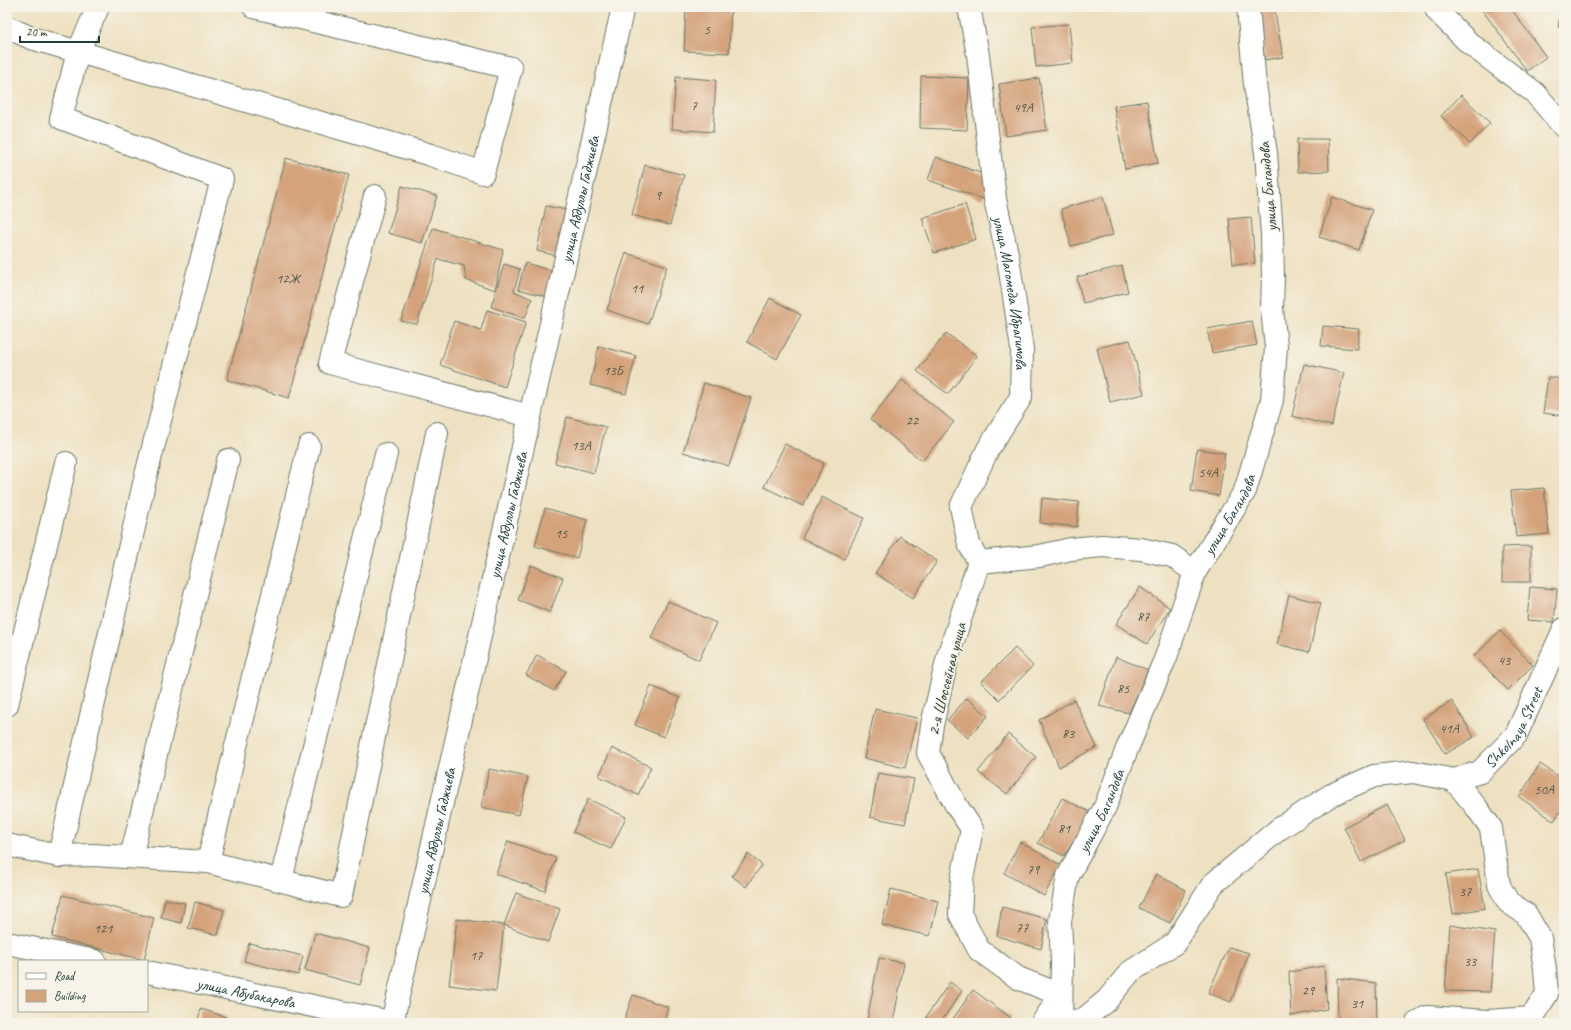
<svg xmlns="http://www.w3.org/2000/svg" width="1571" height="1030" font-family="Caveat,sans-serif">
<rect width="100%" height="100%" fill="#f7f3e8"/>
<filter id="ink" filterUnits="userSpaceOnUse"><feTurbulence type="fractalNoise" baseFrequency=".025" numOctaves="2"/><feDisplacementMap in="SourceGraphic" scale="8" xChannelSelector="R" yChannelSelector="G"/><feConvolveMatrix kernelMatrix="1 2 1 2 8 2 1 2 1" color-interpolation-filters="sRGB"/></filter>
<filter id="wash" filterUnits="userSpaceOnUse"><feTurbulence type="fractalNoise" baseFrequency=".012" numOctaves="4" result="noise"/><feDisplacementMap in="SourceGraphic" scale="16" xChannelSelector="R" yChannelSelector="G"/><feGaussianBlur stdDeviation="0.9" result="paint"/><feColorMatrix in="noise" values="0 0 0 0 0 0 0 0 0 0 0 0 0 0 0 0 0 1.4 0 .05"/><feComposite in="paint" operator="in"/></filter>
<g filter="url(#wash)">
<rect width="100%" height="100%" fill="#eee1c1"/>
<g id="blocks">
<path fill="#d4a37b" d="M686 7H731L729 53 684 51Z
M1274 7 1283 57 1265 60 1256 10Z
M1480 7H1510L1546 57 1527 71Z
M1562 7H1564V28L1558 27Z
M1069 24 1073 63 1036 67 1032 27Z
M921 76 969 78 967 130 920 128Z
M676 77 716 80 713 132 672 129Z
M1039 78 1047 130 1006 136 999 84Z
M1461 95 1490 123 1470 144 1441 116Z
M1147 101 1158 163 1125 169 1114 106Z
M1297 139H1328L1329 171 1298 172Z
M936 157 991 177 983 199 928 180Z
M286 158 349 175 289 398 227 380Z
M645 165 684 175 670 225 632 215Z
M402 186 437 196 422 243 388 233Z
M1103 197 1113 235 1071 246 1061 209Z
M1332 197 1372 210 1359 250 1319 237Z
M965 204 976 239 934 253 922 218Z
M546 206 572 211 562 257 537 251Z
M1251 217 1255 263 1233 265 1229 219Z
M433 228 503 250 495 290 466 280 464 266 438 259 417 324 401 321Z
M626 253 667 266 648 324 607 310Z
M525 263 556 272 548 297 518 289Z
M504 264 520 269 514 291 532 299 525 318 491 307Z
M1122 266 1128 292 1083 303 1077 277Z
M770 298 801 315 777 359 747 342Z
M487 310 526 322 505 387 440 365 454 321 481 330Z
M1252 321 1257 345 1212 353 1207 329Z
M1323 326 1359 329 1357 349 1321 346Z
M946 333 977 356 948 394 917 371Z
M1130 340 1144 394 1110 402 1097 348Z
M599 346 636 356 626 394 590 385Z
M1304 364 1344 373 1332 426 1292 416Z
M1548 377 1564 379V416L1543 413Z
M902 380 954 422 922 461 870 419Z
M704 383 751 398 729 466 683 452Z
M567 417 606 427 594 473 555 463Z
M785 444 824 463 803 506 764 487Z
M1197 449 1225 453 1219 496 1191 491Z
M1544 488 1549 534 1516 537 1511 491Z
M822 497 864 518 844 559 802 538Z
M1042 498 1079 502 1077 527 1040 523Z
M545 508 587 520 577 558 535 546Z
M900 536 937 561 913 598 875 573Z
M1531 546V582H1502V547Z
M531 565 563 578 550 612 518 600Z
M1140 587 1170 608 1147 644 1116 624Z
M1530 587 1557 589 1554 622 1527 620Z
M1289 595 1321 603 1309 652 1277 644Z
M668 601 716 623 699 660 651 638Z
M1500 631 1533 665 1508 690 1474 656Z
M1015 648 1033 666 999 700 981 682Z
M537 655 566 671 554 691 526 675Z
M1116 657 1148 670 1129 713 1099 706Z
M1561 663H1564V690H1562Z
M651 686 680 698 664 737 635 725Z
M967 698 988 716 968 738 947 720Z
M1074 700 1097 747 1059 767 1039 720Z
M1452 701 1474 737 1445 754 1423 719Z
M875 709 917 718 905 768 864 758Z
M1008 734 1036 757 1007 794 978 772Z
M612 748 651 767 638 795 599 776Z
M1540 764 1564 780V805L1554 821 1519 797Z
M489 769 528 777 519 815 481 807Z
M878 773 914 779 905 824 870 817Z
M1062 798 1092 813 1064 856 1038 843Z
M588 799 626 817 611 849 573 832Z
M1387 805 1405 840 1361 862 1344 827Z
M508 841 556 858 545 891 496 874Z
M1020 842 1061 865 1044 896 1004 873Z
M748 854 762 865 746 887 732 876Z
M1478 869 1485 908 1453 914 1446 874Z
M1156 874 1186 890 1170 923 1139 908Z
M891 889 938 901 930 936 882 925Z
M516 893 560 909 548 942 504 925 496 991 449 985 457 919 504 925Z
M63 895 154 918 144 960 52 937Z
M165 899 185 903 181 923 161 918Z
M195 902 224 910 218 935 188 928Z
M1002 907 1047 919 1041 949 997 936Z
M1450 925 1495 932 1490 992 1445 991Z
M315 933 370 948 360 985 305 970Z
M249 943 303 956 298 975 244 961Z
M1229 947 1249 953 1231 1002 1208 993Z
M879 958 904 963 893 1023 867 1020Z
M1324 966 1327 1009 1291 1016 1289 972Z
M1337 978 1376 983 1377 1023H1338Z
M950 982 962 991 940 1023H935L926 1017Z
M973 990 1011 1018 1007 1023H950Z
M633 995 668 1007 663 1023H623Z
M201 1009 226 1017 225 1023H197Z"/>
</g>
</g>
<g filter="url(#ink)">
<use href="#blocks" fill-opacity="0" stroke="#677665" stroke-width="1"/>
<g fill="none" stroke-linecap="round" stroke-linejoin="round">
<g stroke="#677665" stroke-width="24">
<g id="minor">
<path id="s1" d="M969 7 978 55 995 199 1008 258 1022 349 1021 397 988 449 961 507 969 544 979 562"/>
<path d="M1436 7 1437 11 1469 43 1535 93 1564 127"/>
<path d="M7 27 31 38 431 155 483 173 511 68 254 7"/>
<path d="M375 196 330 363 530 416"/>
<path d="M979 562 948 656 932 725 928 753 956 805 972 829 962 879 960 914 979 950 1018 978 1061 995"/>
<path d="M979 562 1040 556 1071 549 1102 546 1141 549 1172 556 1195 572"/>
<path d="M7 705 66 463"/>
<path d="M7 845 59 856 145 479 222 179 61 118 78 52 98 7"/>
<path d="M59 856 93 855 208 862 341 896 437 433"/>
<path d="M131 857 228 460"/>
<path d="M208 862 309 446"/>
<path d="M281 880 386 454"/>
<path d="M7 943 95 961"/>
<path id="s2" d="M147 972 396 1023"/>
<path d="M1061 1022 1083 1020 1107 1000 1130 972 1175 943 1213 884 1279 829 1331 795 1374 776 1413 772 1454 780"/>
<path id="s3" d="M392 1023 623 7"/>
<path d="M1042 1023 1061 995"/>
<path id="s4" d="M1061 1023 1062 960 1060 921 1068 876 1105 807 1127 749 1166 657 1195 572 1245 491 1272 400 1276 347 1272 309 1273 277 1272 235 1266 153 1255 85 1248 7"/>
<path id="s5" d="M1417 1023 1427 1017 1488 1021 1531 1018 1547 994 1545 969 1540 938 1526 914 1508 902 1499 885 1491 828 1477 808 1454 780 1480 772 1516 735 1564 629"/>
</g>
</g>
<use href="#minor" stroke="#fff" stroke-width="22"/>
</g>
</g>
<g text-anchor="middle" stroke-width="3" stroke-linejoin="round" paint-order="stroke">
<g font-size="14" fill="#4c5646">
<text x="707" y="34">5</text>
<text x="694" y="110">7</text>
<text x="1023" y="112">49А</text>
<text x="658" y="200">9</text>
<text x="288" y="283">12Ж</text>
<text x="637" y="293">11</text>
<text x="613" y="375">13Б</text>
<text x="912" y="425">22</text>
<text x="581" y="450">13А</text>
<text x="1208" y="477">54А</text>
<text x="561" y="538">15</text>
<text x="1143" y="621">87</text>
<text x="1504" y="665">43</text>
<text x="1123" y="693">85</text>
<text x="1449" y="733">41А</text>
<text x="1068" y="738">83</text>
<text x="1544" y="794">50А</text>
<text x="1064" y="833">81</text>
<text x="1033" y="874">79</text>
<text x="1465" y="896">37</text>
<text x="1022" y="932">77</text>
<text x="103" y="933">121</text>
<text x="476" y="960">17</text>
<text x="1470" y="966">33</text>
<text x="1308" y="995">29</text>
<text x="1357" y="1008">31</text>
</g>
<g font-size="16" fill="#1f3d34" stroke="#f7f3e8">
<text transform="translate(1267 187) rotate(-95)" y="6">улица Багандова</text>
<text dy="6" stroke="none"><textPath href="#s3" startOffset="845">улица Абдуллы Гаджиева</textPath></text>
<text dy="6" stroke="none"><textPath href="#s1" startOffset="289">улица Магомеда Ибрагимова</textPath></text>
<text dy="6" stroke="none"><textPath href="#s4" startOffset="545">улица Багандова</textPath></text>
<text dy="6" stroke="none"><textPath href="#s3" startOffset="521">улица Абдуллы Гаджиева</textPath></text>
<text transform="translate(946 679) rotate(-76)" y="6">2-я Шоссейная улица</text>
<text dy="6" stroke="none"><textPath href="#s5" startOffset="472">Shkolnaya Street</textPath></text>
<text dy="6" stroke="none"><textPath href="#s4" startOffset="221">улица Багандова</textPath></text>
<text dy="6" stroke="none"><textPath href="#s3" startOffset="197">улица Абдуллы Гаджиева</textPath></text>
<text dy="6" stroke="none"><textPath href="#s2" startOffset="101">улица Абубакарова</textPath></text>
</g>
</g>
<rect width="1571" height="1030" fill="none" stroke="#f7f3e8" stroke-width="24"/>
<rect x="18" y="960" width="130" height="52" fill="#f7f3e8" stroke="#a1aaa0"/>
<rect x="26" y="973" width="20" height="6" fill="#ffffff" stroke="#a1aaa0"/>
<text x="54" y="980" font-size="12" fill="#1f3d34">Road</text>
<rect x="26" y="990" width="20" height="12" fill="#d4a37b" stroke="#a1aaa0"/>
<text x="54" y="1000" font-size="12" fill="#1f3d34">Building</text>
<path d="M20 36v6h79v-6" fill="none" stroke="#1f3d34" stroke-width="2"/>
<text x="26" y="36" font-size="12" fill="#1f3d34" stroke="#f7f3e8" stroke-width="3" paint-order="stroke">20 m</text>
</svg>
